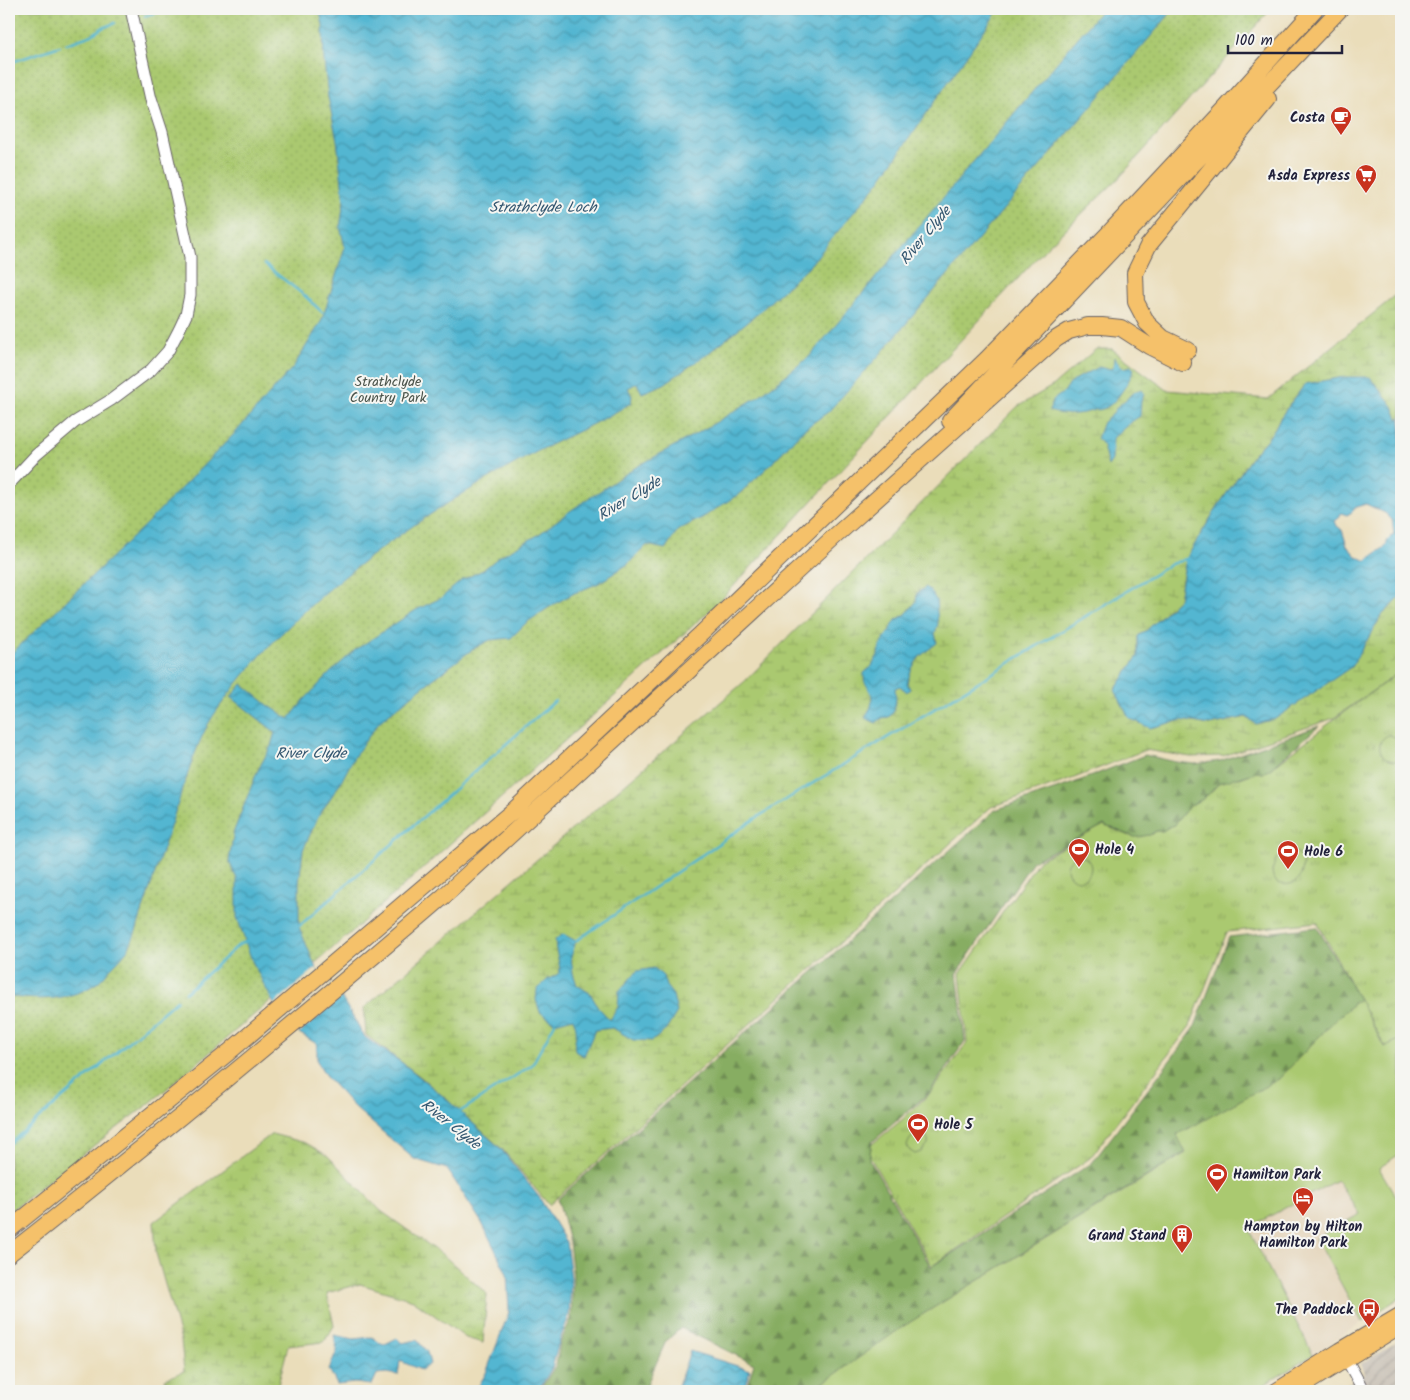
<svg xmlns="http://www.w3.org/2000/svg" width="1410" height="1400" font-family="Kalam,sans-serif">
<defs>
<pattern id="industrial-furrows" width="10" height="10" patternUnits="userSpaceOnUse" patternTransform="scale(1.25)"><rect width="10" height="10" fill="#cac3b8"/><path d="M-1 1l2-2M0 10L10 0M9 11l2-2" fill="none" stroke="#ada79f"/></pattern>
<pattern id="grass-tufts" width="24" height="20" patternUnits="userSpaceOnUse" patternTransform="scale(1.25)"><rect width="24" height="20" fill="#aac970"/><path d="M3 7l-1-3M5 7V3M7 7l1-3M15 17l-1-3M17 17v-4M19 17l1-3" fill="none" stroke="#92ac62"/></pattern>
<pattern id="forest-firs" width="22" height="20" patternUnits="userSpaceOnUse" patternTransform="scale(1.25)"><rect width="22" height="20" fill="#87ad62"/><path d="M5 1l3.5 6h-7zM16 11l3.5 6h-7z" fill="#6e8c52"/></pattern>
<pattern id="wetland-marsh" width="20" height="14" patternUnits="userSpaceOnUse" patternTransform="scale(1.25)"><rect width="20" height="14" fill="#aac970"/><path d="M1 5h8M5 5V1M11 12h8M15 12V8" fill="none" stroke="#92ac62"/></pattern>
<pattern id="park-dots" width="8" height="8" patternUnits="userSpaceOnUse" patternTransform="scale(1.25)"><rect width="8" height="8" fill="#aac970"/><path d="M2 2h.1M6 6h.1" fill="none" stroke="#92ac62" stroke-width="1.8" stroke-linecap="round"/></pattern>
<pattern id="water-waves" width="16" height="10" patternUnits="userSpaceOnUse" patternTransform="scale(1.25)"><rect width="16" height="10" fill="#52b6d1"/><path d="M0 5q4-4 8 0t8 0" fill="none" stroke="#4494ab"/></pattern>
</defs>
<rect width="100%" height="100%" fill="#f6f6f2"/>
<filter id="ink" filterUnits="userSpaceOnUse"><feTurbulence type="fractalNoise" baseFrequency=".02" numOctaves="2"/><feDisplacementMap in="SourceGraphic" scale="10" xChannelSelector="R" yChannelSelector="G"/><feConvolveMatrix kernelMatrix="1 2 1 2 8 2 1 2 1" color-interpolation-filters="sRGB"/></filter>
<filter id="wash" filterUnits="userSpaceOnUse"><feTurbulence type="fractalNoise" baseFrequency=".0096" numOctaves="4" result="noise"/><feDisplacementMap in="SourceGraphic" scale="20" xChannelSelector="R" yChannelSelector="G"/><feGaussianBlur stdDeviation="1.12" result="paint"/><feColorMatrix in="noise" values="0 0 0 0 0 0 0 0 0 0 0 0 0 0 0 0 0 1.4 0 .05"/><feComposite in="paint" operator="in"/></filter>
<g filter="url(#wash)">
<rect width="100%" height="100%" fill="#eaddba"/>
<path fill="#e2d1b5" d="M1337 1180 1360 1214 1316 1238 1362 1322 1313 1355 1248 1228Z"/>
<path fill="url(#industrial-furrows)" d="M1401 1339V1391H1336L1365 1374 1361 1364Z"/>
<path fill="url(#grass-tufts)" stroke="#667656" d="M1401 671V1039L1385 1047 1317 922 1227 932 1190 1026 1090 1158 932 1266 870 1157 871 1145 903 1119 930 1093 967 1043 960 974 1039 860 1104 825 1130 836 1153 834 1156 831C1166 832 1176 822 1182 815 1184 813 1184 811 1186 809 1191 804 1198 802 1203 798 1209 794 1215 788 1220 782H1223L1233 777 1240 778 1256 772 1263 773 1270 769 1340 715Z"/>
<path fill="url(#forest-firs)" stroke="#54684e" d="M1319 726 1270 769 1263 773 1256 772 1253 774C1246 774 1240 779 1233 778 1228 782 1227 780 1221 782 1216 784 1212 791 1208 795H1206L1202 800C1192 801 1179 817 1175 825L1169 827H1168L1163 831H1156L1150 835C1144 835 1140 838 1134 837L1112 828 1107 827 1104 825 1033 861 957 973 965 1041 929 1093 872 1142 869 1159 931 1267 1092 1163 1194 1029 1229 937 1317 927 1359 999 1335 1020 1279 1079 1177 1135 1186 1152 904 1326 812 1391H745L754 1364 681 1328 666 1341 644 1391H539L556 1365 560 1343 571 1319 573 1276 569 1242 558 1199 995 810 1071 784 1145 755 1176 762 1195 764 1220 761Z"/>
<path fill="url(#wetland-marsh)" stroke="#667656" d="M1401 291V417L1398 419 1393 406 1324 381 1305 384 1280 418 1273 432 1253 455 1216 509 1186 559 1179 599 1147 630 1138 636V656L1115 690 1150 727 1182 720 1210 725 1246 717 1251 720 1351 667 1382 615 1401 597V671L1334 718 1223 756 1191 757 1145 750 1069 780 991 807 549 1205 502 1149 422 1078 366 1035 364 1008 744 682 1017 407 1054 385 1096 349H1112L1167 390 1268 399Z
M272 1134 306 1143 328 1156 381 1211 443 1255 487 1294 483 1343 466 1338 413 1300 360 1284 327 1293 334 1326 324 1342 288 1346 278 1385 280 1391H168L165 1379 184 1371 181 1340 156 1253 154 1222Z"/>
<path fill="url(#park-dots)" stroke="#667656" d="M9 9H1271L1119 178 1048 246 717 604 354 930 150 1103 67 1166 9 1212Z"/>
<path fill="#aac970" stroke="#667656" d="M1388 735C1400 735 1403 752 1397 761 1383 763 1371 743 1388 735Z
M1293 852 1298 853 1303 862C1303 879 1295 888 1277 883L1273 877 1272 871 1276 859 1282 853Z
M1067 868a12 12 0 1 1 24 0a12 12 0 1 1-24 0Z
M1359 999 1384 1047 1401 1039V1153L1379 1168 1401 1205V1297L1362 1322 1316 1238 1360 1214 1337 1180 1248 1228 1313 1355 1254 1391H812L904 1326 1186 1153 1177 1135 1279 1079 1335 1020Z
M920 1133C926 1134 929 1138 928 1144L921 1152 915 1154 910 1151 907 1146C909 1139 913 1135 920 1133Z"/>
<path fill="url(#water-waves)" stroke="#3a6c86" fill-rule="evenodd" d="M319 9H999L878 183 810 265 757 314 706 355 664 384 642 393 637 383 628 388 632 396 631 403C597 424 560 439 525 458 411 520 287 606 213 716 198 739 189 771 180 797 169 830 158 864 147 897 141 914 137 933 128 949 123 956 116 963 110 969 106 974 102 979 97 983 71 1001 38 1001 9 996V656L146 524 236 432 294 366 322 320 345 247 340 227 344 202 337 140 328 97 324 61 323 25Z
M1102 9H1174L876 359 828 412 803 430 770 465 739 494 702 518 678 530 665 549 647 545 628 564 599 583 572 594 548 608 526 623 511 638 490 640 473 649 416 692 379 722 354 757 341 782 318 817 303 850 299 883V927L316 968 341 997 365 1037 405 1065 444 1097 501 1149 539 1197 566 1242 571 1278 569 1316 559 1342 552 1368 538 1391H476L486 1373 509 1312 507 1274 482 1223 447 1169 414 1159 355 1108 327 1078 317 1061V1044L299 1033 274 1004 252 961 237 917V879L229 861 234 831 257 772 271 746 275 732 231 697 242 684 268 705 289 719 304 700 329 674 355 650 416 610 441 598 462 580 483 570 500 556 538 535 567 513 633 469 715 423 759 396 809 357Z
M1114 357 1120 365 1124 368 1131 366 1134 369C1130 380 1117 402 1107 407 1104 409 1099 410 1095 410 1079 415 1065 416 1049 411L1053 400 1064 392 1068 386 1076 379 1099 367 1107 369 1113 368Z
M1344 377H1370L1393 406 1398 419 1401 417V597L1382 615 1351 667 1275 719 1256 724 1246 717 1210 725 1182 720 1150 728 1129 718 1115 690 1138 656V636L1147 630 1179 599 1186 559 1216 509 1253 455 1273 432 1280 418 1305 384ZM1366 504 1385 513 1392 520 1394 534 1388 540 1385 547 1372 556 1367 561 1356 556 1347 546 1342 530 1337 526 1335 521 1339 518 1341 513 1347 515 1352 512 1356 507Z
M1142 389 1144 394 1141 401 1140 416C1130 422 1122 430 1113 438L1112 460 1108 466 1103 446 1097 438 1103 422 1111 416 1117 407 1136 391Z
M926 587 932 593 936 600 938 624 935 633 937 643C919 657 914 659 907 683L910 689 907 692 900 686 895 688 896 699 894 711 889 717 882 718 876 723 865 718C870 710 875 701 870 691 866 681 864 687 864 673L872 666 878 655 880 646 896 620 906 614 916 602 917 593Z
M563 934 576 941 571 957 573 973 577 985 590 993 598 1007 610 1020 618 1007 619 991 637 971 654 968 663 976 666 986 673 995 677 1012 666 1030 652 1041 633 1040 613 1028 595 1030 584 1056 576 1052C573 1045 575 1042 576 1035 577 1029 575 1024 573 1018L555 1023 540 1012 536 1000 537 990 547 980 560 973C560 961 555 952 555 940Z
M334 1335 354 1339 372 1337 383 1345 397 1338 402 1343 417 1340 427 1352 430 1364 421 1370 400 1361 398 1375 387 1373 377 1374 372 1385 355 1383 337 1385 329 1369 337 1351Z
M690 1351 750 1370 743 1391H700L696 1390 695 1391H683L677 1389Z"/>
<path fill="#eaddba" d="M316 968 341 997 299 1033 274 1004Z"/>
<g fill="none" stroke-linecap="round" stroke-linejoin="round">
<path stroke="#52b6d1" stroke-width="2.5" d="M145 16 169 9
M66 44 92 35 102 28 115 23
M9 63 60 46
M264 264 305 296 323 313
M297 928 555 701
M576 941 756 818 1171 564 1186 559
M185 993 240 944 248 941
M458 1113 532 1065 555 1023
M9 1144 177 1000"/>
</g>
</g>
<g filter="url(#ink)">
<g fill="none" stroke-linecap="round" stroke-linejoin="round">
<g stroke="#686367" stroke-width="13">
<path id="minor" d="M131 9 152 104
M9 484 36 455 75 422 111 400 151 370 168 351 179 330 186 315 190 295V257L162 132 151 98
M1347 1360 1362 1388 1357 1391"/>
</g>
<g stroke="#686367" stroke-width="16">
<path id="major" d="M1275 1391 1340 1350 1401 1314
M1296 1391 1401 1326"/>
</g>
<g stroke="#686367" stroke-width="18">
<path id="highway" d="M1188 350 1163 338 1147 323 1136 302 1135 273 1148 246 1268 99
M950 421 1340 9
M9 1230 229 1052 514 810 703 632 987 359 1109 233 1226 108 1315 9
M9 1254C67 1209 123 1163 180 1117 269 1044 357 971 444 896L834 537 1056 339 1069 331 1088 326H1102L1121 328 1149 346 1183 363"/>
</g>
<use href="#minor" stroke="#fff" stroke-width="11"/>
<use href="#major" stroke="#f5c16b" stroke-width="14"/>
<use href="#highway" stroke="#f5c16b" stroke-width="16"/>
</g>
</g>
<defs>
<g id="cafe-pin" transform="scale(1.125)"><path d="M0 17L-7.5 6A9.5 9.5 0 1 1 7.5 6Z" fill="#c8321e" stroke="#f6f6f2"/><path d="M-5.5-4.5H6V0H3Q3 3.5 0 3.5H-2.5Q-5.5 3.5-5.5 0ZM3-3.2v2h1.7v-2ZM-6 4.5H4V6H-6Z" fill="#fff"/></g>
<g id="supermarket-pin" transform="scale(1.125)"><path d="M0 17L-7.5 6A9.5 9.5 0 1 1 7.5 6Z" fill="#c8321e" stroke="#f6f6f2"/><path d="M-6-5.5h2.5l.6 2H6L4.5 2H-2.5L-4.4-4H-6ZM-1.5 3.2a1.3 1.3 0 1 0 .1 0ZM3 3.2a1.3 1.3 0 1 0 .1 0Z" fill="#fff"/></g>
<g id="stadium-pin" transform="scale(1.125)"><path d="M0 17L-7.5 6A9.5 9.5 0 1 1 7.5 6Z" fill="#c8321e" stroke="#f6f6f2"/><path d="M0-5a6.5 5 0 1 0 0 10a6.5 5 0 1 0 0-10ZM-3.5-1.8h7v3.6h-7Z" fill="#fff"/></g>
<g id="hotel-pin" transform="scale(1.125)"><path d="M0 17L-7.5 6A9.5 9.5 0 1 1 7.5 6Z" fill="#c8321e" stroke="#f6f6f2"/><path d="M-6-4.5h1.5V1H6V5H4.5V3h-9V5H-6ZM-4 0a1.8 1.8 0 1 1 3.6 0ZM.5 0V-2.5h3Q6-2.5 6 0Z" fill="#fff"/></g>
<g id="building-pin" transform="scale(1.125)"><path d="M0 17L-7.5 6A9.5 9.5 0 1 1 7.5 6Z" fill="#c8321e" stroke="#f6f6f2"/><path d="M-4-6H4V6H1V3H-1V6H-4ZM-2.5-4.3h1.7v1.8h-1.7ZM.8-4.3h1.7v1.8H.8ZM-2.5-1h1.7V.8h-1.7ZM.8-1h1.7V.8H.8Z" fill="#fff"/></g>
<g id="bus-pin" transform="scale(1.125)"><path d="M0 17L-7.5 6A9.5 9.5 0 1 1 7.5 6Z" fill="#c8321e" stroke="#f6f6f2"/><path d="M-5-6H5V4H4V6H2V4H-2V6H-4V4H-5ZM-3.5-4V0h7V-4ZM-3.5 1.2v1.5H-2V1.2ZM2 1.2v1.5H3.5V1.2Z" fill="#fff"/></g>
</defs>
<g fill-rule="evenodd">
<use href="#cafe-pin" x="1341" y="117"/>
<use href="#supermarket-pin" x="1366" y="175"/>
<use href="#stadium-pin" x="1079" y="849"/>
<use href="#stadium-pin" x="1288" y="851"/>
<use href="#stadium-pin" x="918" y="1124"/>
<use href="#stadium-pin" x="1217" y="1174"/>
<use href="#hotel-pin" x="1303" y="1198"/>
<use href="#building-pin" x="1182" y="1235"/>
<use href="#bus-pin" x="1369" y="1309"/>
</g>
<g text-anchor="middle" stroke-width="4" stroke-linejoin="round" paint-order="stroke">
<g font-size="14" font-weight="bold" fill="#22223b" stroke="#f6f6f2" text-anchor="end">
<text x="1325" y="122">Costa</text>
<text x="1350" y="180">Asda Express</text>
<text x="1095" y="854" text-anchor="start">Hole 4</text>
<text x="1304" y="856" text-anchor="start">Hole 6</text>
<text x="934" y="1129" text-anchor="start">Hole 5</text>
<text x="1233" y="1179" text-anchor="start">Hamilton Park</text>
<text x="1303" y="1231" text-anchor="middle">Hampton by Hilton<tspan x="1303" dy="16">Hamilton Park</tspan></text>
<text x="1166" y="1240">Grand Stand</text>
<text x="1353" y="1314">The Paddock</text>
</g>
<g font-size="14" fill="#4b544b" stroke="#f6f6f2">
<text x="388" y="386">Strathclyde<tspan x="388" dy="16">Country Park</tspan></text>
</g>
<g font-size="15" font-style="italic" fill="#335670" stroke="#f6f6f2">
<text x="543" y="212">Strathclyde Loch</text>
<text transform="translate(925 235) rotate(-50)" y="5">River Clyde</text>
<text transform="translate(629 498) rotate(-31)" y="5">River Clyde</text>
<text x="311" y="758">River Clyde</text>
<text transform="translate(451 1124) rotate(38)" y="5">River Clyde</text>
</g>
</g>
<rect width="1410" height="1400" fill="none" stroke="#f6f6f2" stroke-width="30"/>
<path d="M1228 45v8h114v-8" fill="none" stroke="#22223b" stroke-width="2.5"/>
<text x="1235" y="45" font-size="15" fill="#22223b" stroke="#f6f6f2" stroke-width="4" paint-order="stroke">100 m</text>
</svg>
